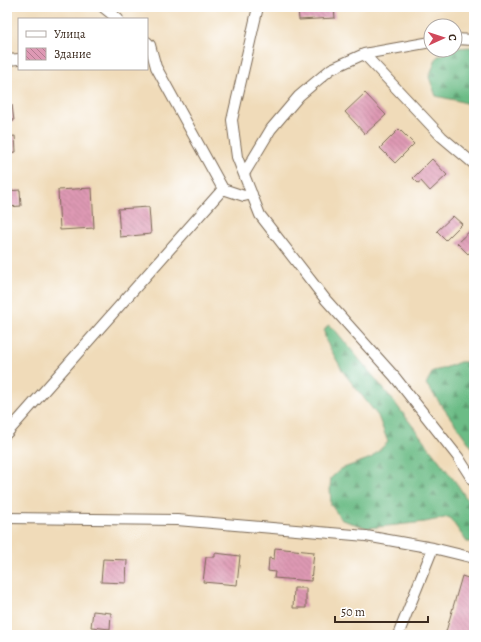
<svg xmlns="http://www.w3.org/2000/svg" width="481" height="642" font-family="Alegreya,serif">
<defs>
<pattern id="forest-firs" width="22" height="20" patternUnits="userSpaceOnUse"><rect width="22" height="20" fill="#6cbc86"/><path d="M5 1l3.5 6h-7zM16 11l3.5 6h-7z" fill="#5a996d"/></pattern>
<pattern id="building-back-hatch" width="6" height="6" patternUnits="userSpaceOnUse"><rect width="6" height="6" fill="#de99b4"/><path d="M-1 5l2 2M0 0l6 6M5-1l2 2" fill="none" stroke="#b57d92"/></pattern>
</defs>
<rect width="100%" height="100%" fill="#fff"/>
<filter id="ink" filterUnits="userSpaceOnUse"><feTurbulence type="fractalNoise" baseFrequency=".025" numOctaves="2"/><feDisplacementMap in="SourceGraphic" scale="8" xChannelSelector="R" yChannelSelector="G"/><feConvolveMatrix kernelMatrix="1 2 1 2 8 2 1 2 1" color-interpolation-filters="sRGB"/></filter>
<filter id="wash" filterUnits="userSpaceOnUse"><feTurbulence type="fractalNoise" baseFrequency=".012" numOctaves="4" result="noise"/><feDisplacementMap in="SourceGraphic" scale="16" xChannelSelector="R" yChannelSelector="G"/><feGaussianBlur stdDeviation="0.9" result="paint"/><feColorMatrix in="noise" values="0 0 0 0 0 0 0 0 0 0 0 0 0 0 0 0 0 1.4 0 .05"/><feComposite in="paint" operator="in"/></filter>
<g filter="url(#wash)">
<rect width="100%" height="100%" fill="#f0dbb9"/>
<path fill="url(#forest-firs)" stroke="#547352" d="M471 47 474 49V106L459 101 436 96 429 77 437 57 451 50H455V48Z
M328 325 335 330 392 399 457 484 474 510V542H467L449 517 425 522 368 528 342 520 331 505 330 487 331 478 341 469 371 458 388 442 378 416 344 373 326 341 324 331Z
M460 362H471L474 365V450L426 384 433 371 442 369Z"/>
<g id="blocks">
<path fill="url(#building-back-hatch)" d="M298 7H334L335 18 299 20Z
M365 93 386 115 365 134 345 112Z
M12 105 14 121 7 122V106Z
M399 129 414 144 395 163 380 148Z
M15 136 16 152 7 153V137Z
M432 159 447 175 430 191 421 181 418 183 413 178Z
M92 188 94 228 60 230 58 190Z
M20 190 21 206 7 207V191Z
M149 207 151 234 120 237 118 209Z
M453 216 462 224 446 240 437 231Z
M474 227V248L468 254 457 243Z
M275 548 314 552 311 581 274 578 275 572 268 571 269 558 274 559Z
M215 553 240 556 237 585 203 582 206 557H215Z
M103 559 127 560 126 583 101 582Z
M462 576 474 580V635H445Z
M294 588H306V608H293Z
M93 611 111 613 110 629 91 627Z"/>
</g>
</g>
<g filter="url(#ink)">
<use href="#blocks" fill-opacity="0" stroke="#7a6854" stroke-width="1"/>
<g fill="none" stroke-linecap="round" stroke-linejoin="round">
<g stroke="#7a6854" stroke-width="12">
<path id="minor" d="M103 7 118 19
M258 7 232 120 237 157 260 215 326 300 394 376 458 457 474 482
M455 39 474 40
M147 42 150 45 156 67 223 189 244 196 252 194
M364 54 442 137 474 164
M7 60 19 59
M244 174 271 129 299 96 331 69 364 54 431 42
M7 433 223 189
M7 518 177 520 366 536 433 548 474 558
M398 635 433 548"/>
</g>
<use href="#minor" stroke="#fff" stroke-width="10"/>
</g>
</g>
<rect width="481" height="642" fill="none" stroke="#fff" stroke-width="24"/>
<rect x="18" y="18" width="130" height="52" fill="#ffffff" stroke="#b1aaa5"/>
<rect x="26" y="31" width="20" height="6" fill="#ffffff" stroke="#b1aaa5"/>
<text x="54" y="38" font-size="12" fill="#3b2a1e">Улица</text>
<rect x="26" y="48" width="20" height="12" fill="url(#building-back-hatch)" stroke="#b1aaa5"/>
<text x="54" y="58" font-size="12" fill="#3b2a1e">Здание</text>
<g transform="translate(443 38) rotate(87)"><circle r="19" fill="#ffffff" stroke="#b1aaa5"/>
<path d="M0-3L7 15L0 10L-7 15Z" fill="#d1495b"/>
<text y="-6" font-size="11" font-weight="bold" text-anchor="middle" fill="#3b2a1e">С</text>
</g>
<path d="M335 616v6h93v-6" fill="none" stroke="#3b2a1e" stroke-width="2"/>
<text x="341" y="616" font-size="12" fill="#3b2a1e" stroke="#ffffff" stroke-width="3" paint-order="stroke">50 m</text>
</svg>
